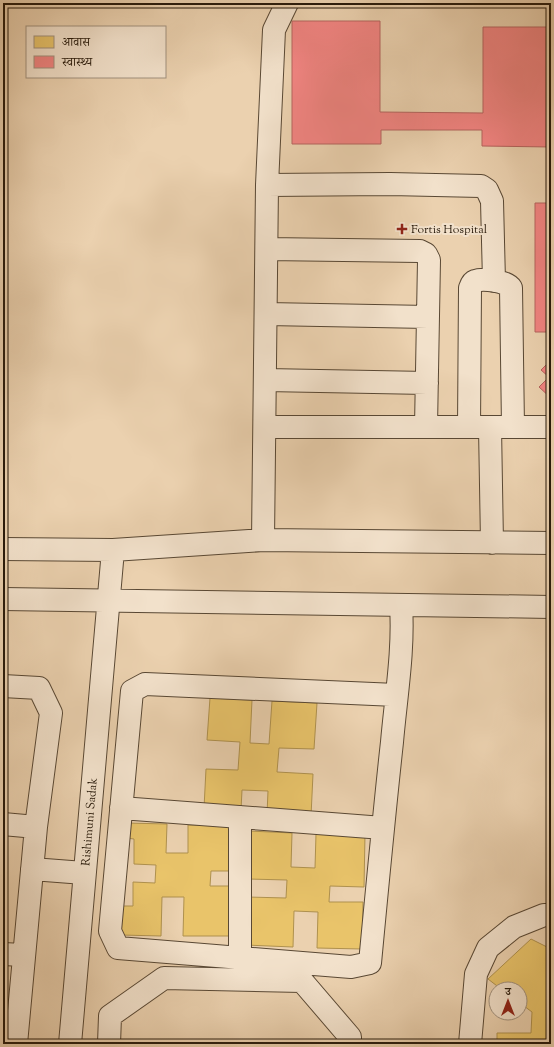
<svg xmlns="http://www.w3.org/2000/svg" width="554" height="1047" font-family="'Sorts Mill Goudy','Noto Serif Devanagari',serif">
<rect width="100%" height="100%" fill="#ebd1af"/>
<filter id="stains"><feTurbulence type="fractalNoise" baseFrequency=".005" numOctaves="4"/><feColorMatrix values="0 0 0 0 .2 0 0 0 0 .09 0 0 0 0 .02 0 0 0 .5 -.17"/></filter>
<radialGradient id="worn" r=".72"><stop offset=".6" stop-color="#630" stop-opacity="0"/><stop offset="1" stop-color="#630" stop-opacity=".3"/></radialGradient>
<path fill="#e9c46a" stroke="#af914e" d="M210 698 252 700 250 743 269 744 272 701 317 703 314 749 279 748 277 772 313 774 311 816 267 814 268 791 242 790 241 810 204 808 206 769 238 770 240 742 207 740Z
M126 823 167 824 166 853H188V825L237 826 236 871H211L210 886H236L235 936H183L184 897H162L161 936 121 935 122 906H133V882L155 883 156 865 134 864V839L126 838Z
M249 831 292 833 291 867 315 868 316 834 365 835 364 887 330 886 329 902H363L362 949 317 948 318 912 294 911 293 947 245 945 247 897 286 898 287 880 248 879Z
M531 939 551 949V1044H497V1033H531L532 1012 520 1003V989H501L488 979Z"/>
<path fill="#f28482" stroke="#b5645e" d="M292 21H380V112L483 113V27H551V147L482 146V130H381V144H292Z
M535 203H551V332H535Z
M551 360V398L539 387 549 377 541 370Z"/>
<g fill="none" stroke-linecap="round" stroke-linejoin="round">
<g stroke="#594834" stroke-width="24">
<path id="minor" d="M267 185 390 184 481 186 487 190 492 201 494 281
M267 249 420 251 426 254 429 260 426 427
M267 314 428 317
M266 380 427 383
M265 427H551
M469 427 470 288C471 285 472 282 475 281 483 278 507 281 511 288L513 427
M490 427 492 543
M263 540 267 185 274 30 287 3
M3 549 113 550 263 540 551 543
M3 599 551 607
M3 686 39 688 51 713 36 827 16 1044
M396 695 145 684 132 691 110 931 118 948 351 967 370 963C377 889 384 815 392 742 396 696 404 650 401 605
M121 808 383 828
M3 824 36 827
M32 869 84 873
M3 954 23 955
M240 958V817
M70 1044 113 550
M109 1044 110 1016 164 978 302 981 350 1037V1044
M470 1044 476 974 488 948 514 927 544 915H551"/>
</g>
<use href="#minor" stroke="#f2e1cb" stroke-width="22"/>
</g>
<path fill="#8f2418" stroke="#f2e1cb" stroke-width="1.5" d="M400 223h4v4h4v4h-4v4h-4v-4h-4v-4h4z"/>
<g text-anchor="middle" stroke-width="4" stroke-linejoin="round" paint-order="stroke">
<g font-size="12" fill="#281a0b" stroke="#f2e1cb" text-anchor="start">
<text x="411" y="233">Fortis Hospital</text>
</g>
<g font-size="12" fill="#281a0b" stroke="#f2e1cb">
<text transform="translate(89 822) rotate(-85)" y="4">Rishimuni Sadak</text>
</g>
</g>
<rect width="554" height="1047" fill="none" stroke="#ebd1af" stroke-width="16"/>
<rect x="4" y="4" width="546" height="1039" fill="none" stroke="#281a0b" stroke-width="2"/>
<rect x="8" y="8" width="538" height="1031" fill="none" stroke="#281a0b"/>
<rect x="26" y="26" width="140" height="52" fill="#f2e1cb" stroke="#a1917e"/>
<rect x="34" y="36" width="20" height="12" fill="#e9c46a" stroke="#a1917e"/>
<text x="62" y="46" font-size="12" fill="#281a0b">आवास</text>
<rect x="34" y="56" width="20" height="12" fill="#f28482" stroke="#a1917e"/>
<text x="62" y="66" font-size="12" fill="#281a0b">स्वास्थ्य</text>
<g transform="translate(508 1001)"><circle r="19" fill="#f2e1cb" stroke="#a1917e"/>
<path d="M0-3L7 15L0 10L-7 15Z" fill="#8f2418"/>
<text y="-6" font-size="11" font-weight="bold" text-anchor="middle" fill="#281a0b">उ</text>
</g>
<rect width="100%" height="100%" filter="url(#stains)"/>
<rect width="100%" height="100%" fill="url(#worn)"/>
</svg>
